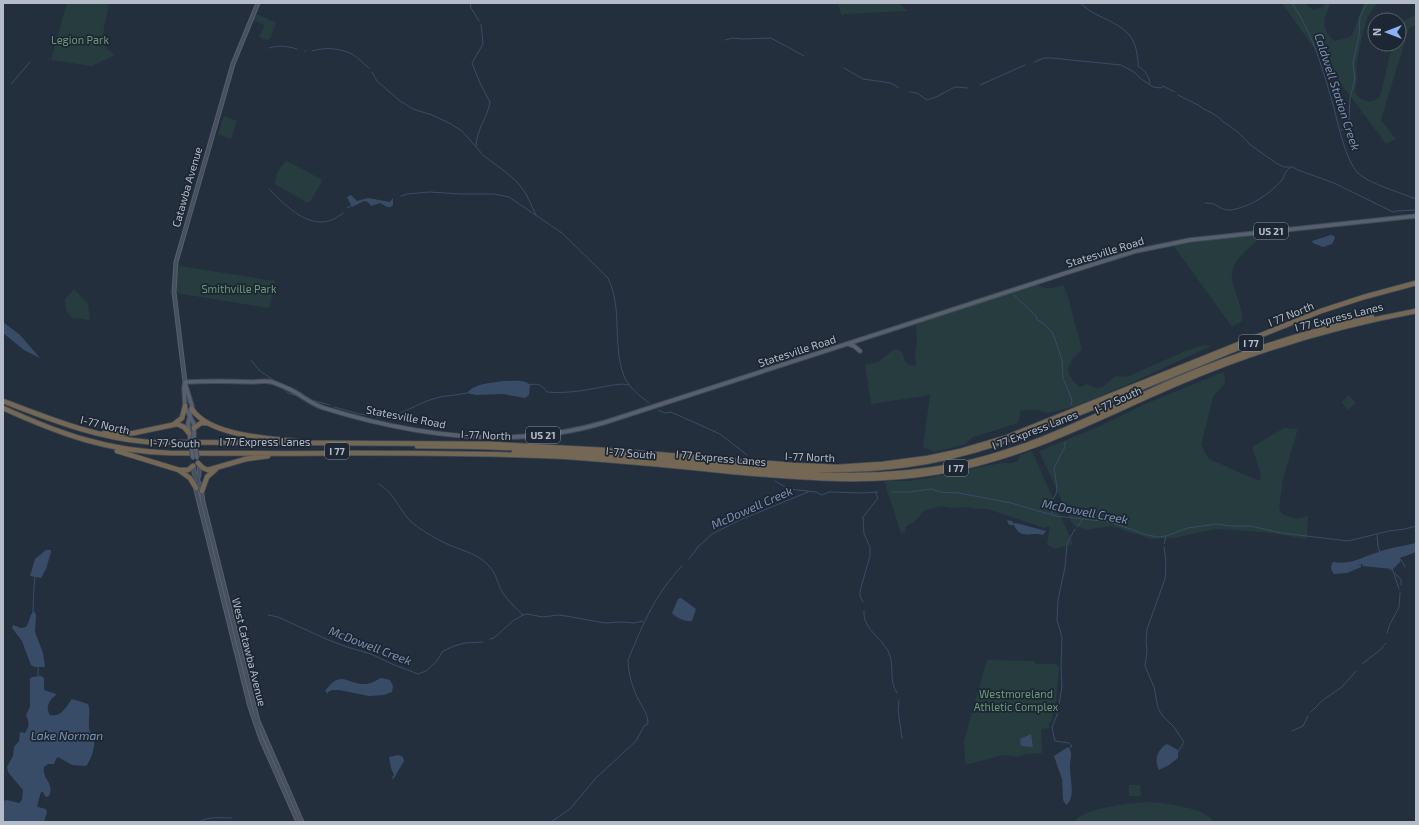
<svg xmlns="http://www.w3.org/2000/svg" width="1419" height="825" font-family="'Exo 2',sans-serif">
<rect width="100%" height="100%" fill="#242f3e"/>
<path fill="#263c3f" d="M67 3H101L109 5C107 15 100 37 105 46 108 50 112 52 115 55L92 66 51 60Z
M837 3H898L908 11 844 14 842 16Z
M1282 3H1305L1313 10 1323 7 1325 3H1331C1323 17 1320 31 1335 41L1347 38 1352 35 1364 3H1379L1373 8 1367 18 1363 32 1356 65 1357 80 1355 91 1356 95C1365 101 1369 105 1380 97L1387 68 1392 44H1399V26L1402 22 1416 14V25L1409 28 1381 120 1396 139 1386 144C1352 97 1315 51 1282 3Z
M257 14 276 23 270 39 267 40 259 37 265 25 253 20Z
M224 116 237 121 231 139 218 134Z
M287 161 321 179V183L310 202H306L275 184C274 178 281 164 287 161Z
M1257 234 1256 242C1241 254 1226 267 1234 288 1238 300 1242 308 1242 321L1232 327 1173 245Z
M179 266 275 281 269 308 176 293Z
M1037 284C1047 291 1052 288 1063 285 1068 295 1070 302 1072 313 1075 326 1080 337 1082 350 1066 363 1063 374 1080 387L1087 384C1107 394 1103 382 1117 376L1122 377 1129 376 1183 352 1204 345 1211 346 1131 383 1076 406 1048 413 1037 410H1021L1018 423 971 438 966 444 935 452 923 447 930 395 871 404 865 365 878 362 893 350H900C906 357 903 366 915 366L916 363 915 356 917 341 916 324Z
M74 289 88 304 90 320 72 318 66 310 65 299Z
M1223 372 1225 377V383L1213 397 1201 445 1209 459 1259 481 1261 475 1252 447 1284 428 1298 429 1283 479 1279 508 1282 514 1296 519 1308 516 1307 539 1263 532 1215 529 1173 538 1151 539 1111 526 1086 530 1073 525 1039 451 1098 427 1143 405Z
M1349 395 1356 403 1348 410 1341 402Z
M1032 451 1073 544 1054 549 1047 544 1050 526 1044 528 988 509H981L962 507 953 508 941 506 923 511C919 518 914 523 906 526L905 532 901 533 884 481H908L928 478 1001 463H1013L1018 461 1020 455Z
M987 660 1035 661V664H1056L1059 667 1056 701 1053 710 1052 720 1049 724V728L1041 729 1042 753 1020 755V757L1003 755 965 765 964 741Z
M1129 785H1140L1141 796H1129Z
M1150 802C1166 804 1205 807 1214 822H1074C1084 807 1133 803 1150 802Z"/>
<path fill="#394c67" d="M351 195 357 201 368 198 390 202 393 198V205C388 210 385 205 380 203L371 206 368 202 364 201 352 207 347 197Z
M1331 235 1334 236 1335 238 1332 244 1323 247 1313 243 1312 241Z
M3 322 20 335 40 358 24 350 3 333Z
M504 381C512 381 525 379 530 385L529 395 525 398 503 394 476 395 467 393C475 383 492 383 504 381Z
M1007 520 1012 521 1014 524 1016 523 1046 531 1043 535C1029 531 1021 541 1014 525H1009Z
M1416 543V552L1400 558V560L1401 561 1393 569 1362 566V565L1364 564H1360L1356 566 1361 564V567L1347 573 1334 574C1331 570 1330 567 1333 562 1351 565 1359 558 1376 553 1388 548 1403 546 1416 543Z
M46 550H51V552L46 569 41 578 30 576 35 559Z
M681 598 696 609 692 621C685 622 677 618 672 613L678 599Z
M34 611 36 615 35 632 43 653 45 667H35L31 665 22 641 12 628 13 625 21 628 26 627C30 622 29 615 34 611Z
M41 676 44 678V690L56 694 55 696C49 700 45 708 50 715 62 718 66 706 72 699L88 704C91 712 88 719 89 727 89 732 92 734 94 738 96 746 91 760 86 766L72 765 58 757 56 759 54 764H48L44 767C42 780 55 783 49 796L47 797 45 796 43 792H41L37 806 38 807 46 809 47 812 44 822H3V801L7 800 19 803 22 800 23 790 8 772 7 767 13 756 14 747 19 741 20 732 25 733C30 725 29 723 26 715L30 707V679L32 677Z
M381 678 390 680 393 686 392 692 384 695 369 696 339 690H332L328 692V694L325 691C342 668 346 685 367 684 372 683 377 680 381 678Z
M1031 734 1033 747 1021 746 1020 739Z
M1167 744 1178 750V758L1169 765 1159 770C1154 759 1157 750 1167 744Z
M1068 747C1074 753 1069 760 1070 768 1070 779 1076 798 1066 805L1063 800 1062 779 1054 756Z
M398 755 403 757 404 761 394 778 391 779 394 775 391 768 389 757Z"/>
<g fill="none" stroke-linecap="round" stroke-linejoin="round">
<path stroke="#394c67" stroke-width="1" d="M470 3 471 8 479 21
M1080 3C1084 6 1088 10 1092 12 1113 24 1133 27 1137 54 1137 59 1139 62 1138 66 1145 71 1149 75 1150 84
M1292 3C1313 33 1324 73 1334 108 1338 124 1346 161 1358 173 1368 183 1401 193 1416 199
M725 40 733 38 743 39 771 38 804 56
M269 48C279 45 287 46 297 49
M305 51H306
M312 51C325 47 339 48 352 54 358 57 363 64 369 68
M1034 62 1044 58H1051L1121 65 1134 72 1140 78 1153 87 1161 88 1163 86 1175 92
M844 68 863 79 891 83 899 88
M372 72 377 81 400 101 413 109 432 115 451 124 462 131 484 156 507 173 518 183 526 194 536 215
M11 84 30 62
M980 85 1025 65
M909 92 917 93 927 100 936 97 955 87 968 88
M1178 95 1200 106 1202 108C1209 112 1218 115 1223 122 1227 123 1247 139 1249 144L1276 163 1284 167H1293L1298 170 1334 183 1393 212 1396 211 1416 210
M1341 131 1347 125 1349 119 1350 98 1355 78 1353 63 1359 36 1360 17 1367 3
M476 146C476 130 488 117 490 102L480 83 472 63 483 44 481 24
M269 189C288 208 315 237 343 213
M401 196 407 194 429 192 462 194H494L509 197 562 233 608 278C623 309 612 345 624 376 629 388 640 396 649 403
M1205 203C1219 202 1218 211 1231 210 1250 207 1270 194 1282 180 1285 176 1285 170 1290 168
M347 208 351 206
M1014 295 1036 316 1037 320 1043 323 1052 332 1055 339 1062 360 1063 378 1072 400 1071 405
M251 360 260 371 275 381
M529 385C538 383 541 384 547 392 566 394 588 390 607 386 615 385 621 383 629 385
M280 386 288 393 300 397
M311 400 330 405
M334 407 359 414 373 416
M658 410 665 413 671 412 720 434 747 455
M376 417C396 419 414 405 433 399 443 395 455 396 467 393
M775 481 789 489 816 492 822 495 829 492 862 493 878 492
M379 484C396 494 401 515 415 525 426 533 439 541 452 546 466 552 478 554 489 566 496 573 497 581 501 590 504 596 517 610 523 615
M892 492H909L932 489 940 492 959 493 1011 503 1056 516 1110 522 1147 535 1158 537 1166 536 1188 528 1216 524 1232 526H1250L1282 533 1348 541 1389 531 1405 529 1416 526
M1052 514 1051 503 1056 494 1057 488 1054 468 1065 447V442
M1077 527 1083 519
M1377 535 1378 546 1380 553
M1164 544 1166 536
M1164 547 1166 562 1165 579 1147 629 1146 642 1147 651 1145 666 1154 687 1158 708 1162 715 1174 727 1184 742 1178 752
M689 559 698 547 712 534 740 520 808 492
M1400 559 1402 561 1405 567
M1392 568 1399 589
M1390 569 1393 571
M1395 573 1401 580V585
M863 602 860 596V591L870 556V547L864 534 863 517 878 498 876 494 877 492
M864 611C864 614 864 617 865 620 870 634 886 642 890 656 894 669 889 681 897 693
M33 612 34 587 35 577
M268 615 278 617 326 639 347 647 371 654 392 664 418 674 426 671 436 662 443 651 454 646 465 643 483 642
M1387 633 1390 624 1399 607 1400 593
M490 639 494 638 514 620 523 615 527 614 543 617 558 615 566 616 605 623 622 622 634 623 643 621
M1362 664 1380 650 1386 643
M38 676V667
M899 700 898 710 902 738
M1311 712 1323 700 1342 687 1356 671
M1292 731 1303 726 1308 716
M1070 748 1072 746 1069 743 1055 741 1052 727 1057 715 1062 687 1061 667 1062 637 1057 620 1058 600 1065 567 1067 544 1075 529
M199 822C208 816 221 818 232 818
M551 822 570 809 596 778 636 741 644 726 648 724C648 713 642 707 637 697 632 686 628 672 628 660 643 624 655 594 682 566"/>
<g stroke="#565f6c" stroke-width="5">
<path id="secondary" d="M185 382 174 292 176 262 233 64 258 3
M199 465C201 474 196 481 196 490L250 707 261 739 298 822
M193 466 194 473 201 487 203 502 258 721 302 822"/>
</g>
<g stroke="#414a57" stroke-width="5.5">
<path id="primary" d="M848 344 854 346 860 351
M185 382C207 381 229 381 251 382 259 382 265 380 272 382 280 385 288 388 295 392 305 398 312 404 324 408 414 436 514 450 606 422L1072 271 1136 251 1190 240 1416 216
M185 382 184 388 185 407 194 424V438
M185 383 192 406 188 424 190 438"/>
</g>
<g stroke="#434c59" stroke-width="6">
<path id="highway" d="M3 401C50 419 97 438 148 442L490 444 604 450 792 465 837 467 883 464 928 458 961 451 1005 438 1321 311 1364 297 1416 283
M3 408C60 434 107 451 170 453 228 453 286 454 343 453 418 453 493 453 568 457 623 461 678 466 734 472 803 478 868 484 938 472 1028 457 1100 416 1183 381 1258 349 1336 326 1416 311
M192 409C208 435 268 439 297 441
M174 424 182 418 185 406
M194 428 201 423H206
M104 433 118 434 134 433 177 424 184 427 189 433
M417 446C492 446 567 450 642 456 730 464 819 477 906 465 973 456 1034 431 1097 406 1145 386 1194 366 1243 346
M117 451 179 470H188L193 466
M514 452C582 454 650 460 718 467 801 474 875 482 958 465 1034 449 1102 412 1173 381 1237 354 1304 332 1372 317
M198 463 203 468 208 470 246 459 268 456
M180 471 190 478 196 488
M202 491 207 477 216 469"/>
</g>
<use href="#secondary" stroke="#465061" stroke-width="3"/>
<use href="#primary" stroke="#56606e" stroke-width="3.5"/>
<use href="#highway" stroke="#746855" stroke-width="4.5"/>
<g stroke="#414a57" stroke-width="5.5" stroke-linecap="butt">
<path id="primary-bridge" d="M190 438 193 458
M194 438 197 458"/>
</g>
<use href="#primary-bridge" stroke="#56606e" stroke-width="3.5"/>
</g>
<g text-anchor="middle" stroke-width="3.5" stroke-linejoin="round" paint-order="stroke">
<g fill="#1d2633" stroke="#878f9c" stroke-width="1">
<rect x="1254" y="223" width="34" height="16" rx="3"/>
<rect x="1239" y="335" width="24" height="16" rx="3"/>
<rect x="526" y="427" width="34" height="16" rx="3"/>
<rect x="325" y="443" width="24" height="16" rx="3"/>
<rect x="944" y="460" width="24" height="16" rx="3"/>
</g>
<g font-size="10" font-weight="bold" fill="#b4bcc9">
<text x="1271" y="235">US 21</text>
<text x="1251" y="347">I 77</text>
<text x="543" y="439">US 21</text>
<text x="337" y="455">I 77</text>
<text x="956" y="472">I 77</text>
</g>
<g font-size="11" fill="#6b9a76" stroke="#1d2633">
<text x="80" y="44">Legion Park</text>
<text x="239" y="293">Smithville Park</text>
<text x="1016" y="698">Westmoreland<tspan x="1016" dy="13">Athletic Complex</tspan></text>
</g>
<g font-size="11" fill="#b4bcc9" stroke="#1d2633">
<text transform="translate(187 187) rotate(-74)" y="4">Catawba Avenue</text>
<text transform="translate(1105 252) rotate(-17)" y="4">Statesville Road</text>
<text transform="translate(1291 314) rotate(-22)" y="4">I 77 North</text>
<text transform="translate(1339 317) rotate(-14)" y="4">I 77 Express Lanes</text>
<text transform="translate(797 351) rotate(-18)" y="4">Statesville Road</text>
<text transform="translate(1118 400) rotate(-25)" y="4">I-77 South</text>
<text transform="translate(406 417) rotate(11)" y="4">Statesville Road</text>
<text transform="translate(105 425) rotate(13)" y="4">I-77 North</text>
<text transform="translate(1035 430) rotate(-21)" y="4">I 77 Express Lanes</text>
<text transform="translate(486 435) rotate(2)" y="4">I-77 North</text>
<text x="265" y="446">I 77 Express Lanes</text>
<text transform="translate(175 443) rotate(1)" y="4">I-77 South</text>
<text transform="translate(631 453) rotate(5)" y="4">I-77 South</text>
<text transform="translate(810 457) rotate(2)" y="4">I-77 North</text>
<text transform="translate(721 458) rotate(5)" y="4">I 77 Express Lanes</text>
<text transform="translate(249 652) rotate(76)" y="4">West Catawba Avenue</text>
</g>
<g font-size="12" font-style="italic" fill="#7c92b1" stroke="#1d2633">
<text transform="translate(1337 92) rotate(72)" y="4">Caldwell Station Creek</text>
<text transform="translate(752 508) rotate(-24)" y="4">McDowell Creek</text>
<text transform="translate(1085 512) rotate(11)" y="4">McDowell Creek</text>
<text transform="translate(370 646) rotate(21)" y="4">McDowell Creek</text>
<text x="67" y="740">Lake Norman</text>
</g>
</g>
<rect width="1419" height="825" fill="none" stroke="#b4bcc9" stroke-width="8"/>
<g transform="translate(1387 32) rotate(270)"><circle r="19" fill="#1d2633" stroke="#59626f"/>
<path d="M0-3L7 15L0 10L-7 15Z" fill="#8ab4f8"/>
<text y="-6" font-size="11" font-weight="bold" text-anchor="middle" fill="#b4bcc9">N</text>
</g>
</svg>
